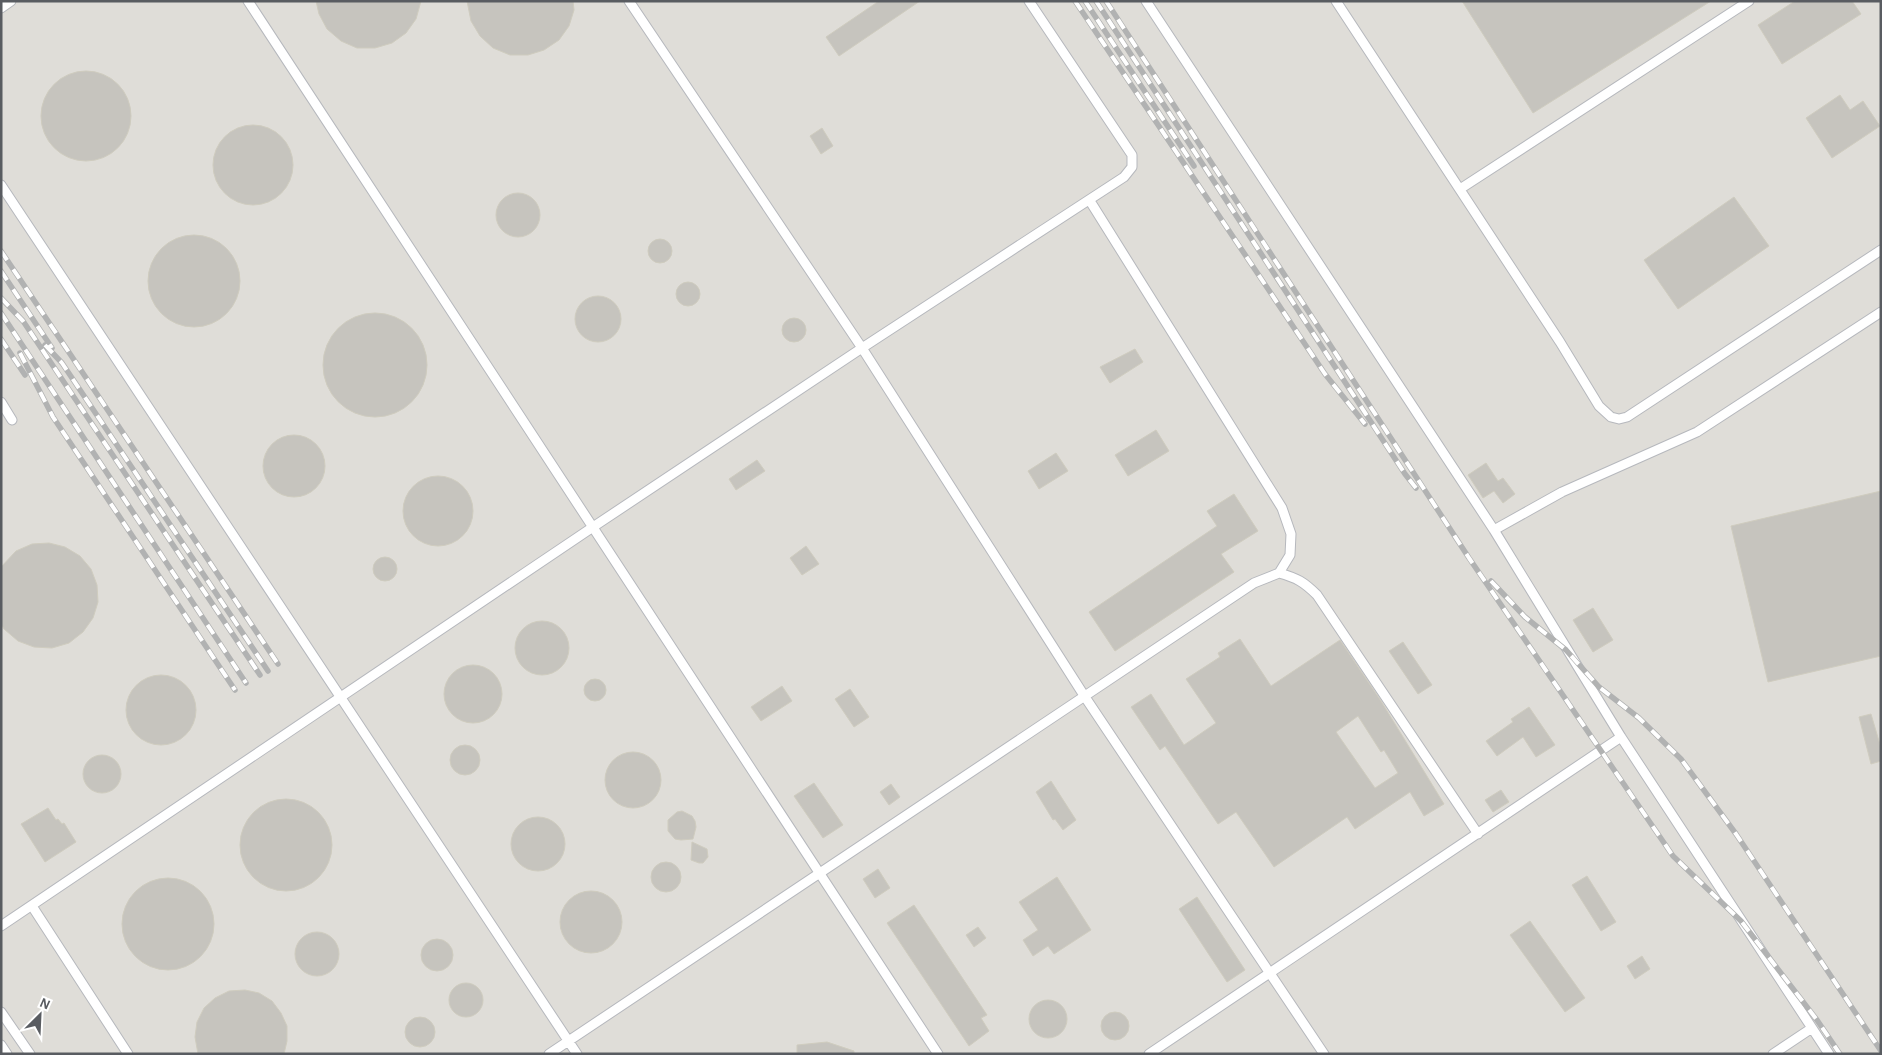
<svg xmlns="http://www.w3.org/2000/svg" width="1882" height="1055" font-family="'Alegreya Sans',sans-serif">
<rect width="100%" height="100%" fill="#ebeae0"/>
<path fill="#dfddd8" d="M1 1H1881V1054H1Z"/>
<path fill="#c6c4be" stroke="#cfccbf" fill-rule="evenodd" d="M316 1H421L416 19 406 33 392 43 375 48H357L341 41 327 29 319 14Z
M467 1H573L574 10 569 26 559 40 544 50 528 55H510L493 48 480 36 471 21Z
M879 1H920L839 56 826 37Z
M1462 1H1711L1533 113Z
M1795 1H1852L1861 14 1782 64 1758 25Z
M41 116a45 45 0 1 1 90 0a45 45 0 1 1-90 0Z
M1840 95 1850 110 1863 101 1880 126 1832 158 1806 118Z
M213 165a40 40 0 1 1 80 0a40 40 0 1 1-80 0Z
M822 128 833 146 821 154 810 136Z
M496 215a22 22 0 1 1 44 0a22 22 0 1 1-44 0Z
M1734 197 1769 246 1678 309 1644 260Z
M148 281a46 46 0 1 1 92 0a46 46 0 1 1-92 0Z
M648 251a12 12 0 1 1 24 0a12 12 0 1 1-24 0Z
M676 294a12 12 0 1 1 24 0a12 12 0 1 1-24 0Z
M575 319a23 23 0 1 1 46 0a23 23 0 1 1-46 0Z
M323 365a52 52 0 1 1 104 0a52 52 0 1 1-104 0Z
M782 330a12 12 0 1 1 24 0a12 12 0 1 1-24 0Z
M1135 349 1143 362 1110 383 1100 367Z
M1156 430 1169 451 1128 476 1115 455Z
M263 466a31 31 0 1 1 62 0a31 31 0 1 1-62 0Z
M1056 453 1068 471 1039 489 1028 471Z
M757 460 765 471 736 490 729 479Z
M1486 463 1498 481 1503 478 1515 494 1503 503 1494 491 1483 498 1468 475Z
M403 511a35 35 0 1 1 70 0a35 35 0 1 1-70 0Z
M1881 491V656L1768 682 1731 526Z
M1234 494 1258 531 1221 554 1234 572 1115 651 1089 612 1217 526 1207 511Z
M49 543 65 547 80 556 91 569 97 585 98 602 93 618 83 632 69 643 52 648 34 647 18 641 4 629 1 624V567L16 551 32 544Z
M806 546 819 564 802 575 790 558Z
M373 569a12 12 0 1 1 24 0a12 12 0 1 1-24 0Z
M1593 608 1613 640 1593 652 1573 620Z
M515 648a27 27 0 1 1 54 0a27 27 0 1 1-54 0Z
M1240 639 1271 686 1340 640 1381 701 1444 804 1424 816 1410 792 1355 829 1347 817 1274 867 1236 812 1218 824 1165 746 1160 750 1131 707 1151 694 1184 745 1216 723 1186 679 1220 657 1218 653ZM1358 716 1381 752 1384 750 1398 773 1375 788 1336 732Z
M1403 642 1432 685 1418 694 1389 651Z
M444 694a29 29 0 1 1 58 0a29 29 0 1 1-58 0Z
M126 710a35 35 0 1 1 70 0a35 35 0 1 1-70 0Z
M584 690a11 11 0 1 1 22 0a11 11 0 1 1-22 0Z
M782 686 792 701 761 721 751 707Z
M850 689 869 717 854 727 835 699Z
M1529 707 1555 745 1536 757 1523 737 1497 756 1486 741 1513 722 1511 719Z
M1871 714 1881 748V761L1871 764 1859 717Z
M450 760a15 15 0 1 1 30 0a15 15 0 1 1-30 0Z
M605 780a28 28 0 1 1 56 0a28 28 0 1 1-56 0Z
M83 774a19 19 0 1 1 38 0a19 19 0 1 1-38 0Z
M1051 781 1076 820 1063 830 1055 819 1053 820 1036 792Z
M814 783 843 825 823 838 794 796Z
M891 784 900 797 889 805 880 792Z
M1501 790 1509 802 1493 812 1485 800Z
M240 845a46 46 0 1 1 92 0a46 46 0 1 1-92 0Z
M48 808 56 820 58 819 62 824 64 823 76 842 45 862 21 824Z
M682 811 692 816 695 821 696 827 693 839 681 840 675 839 668 831V820L677 812Z
M511 844a27 27 0 1 1 54 0a27 27 0 1 1-54 0Z
M692 842 707 849 708 857 703 863H699L691 860Z
M651 877a15 15 0 1 1 30 0a15 15 0 1 1-30 0Z
M878 869 890 888 875 898 863 879Z
M1587 876 1616 922 1601 931 1572 885Z
M1057 877 1091 930 1054 954 1048 946 1033 956 1023 940 1038 930 1019 902Z
M122 924a46 46 0 1 1 92 0a46 46 0 1 1-92 0Z
M560 922a31 31 0 1 1 62 0a31 31 0 1 1-62 0Z
M1197 897 1245 970 1227 982 1179 909Z
M914 905 987 1015 981 1018 989 1031 969 1046 887 923Z
M1530 921 1585 998 1565 1012 1510 935Z
M978 927 986 938 974 947 966 935Z
M295 954a22 22 0 1 1 44 0a22 22 0 1 1-44 0Z
M421 955a16 16 0 1 1 32 0a16 16 0 1 1-32 0Z
M1642 956 1650 969 1635 979 1627 966Z
M449 1000a17 17 0 1 1 34 0a17 17 0 1 1-34 0Z
M245 990 259 993 272 1001 281 1013 287 1026V1041L284 1054H198L195 1037 197 1022 204 1008 215 998 229 991Z
M1029 1019a19 19 0 1 1 38 0a19 19 0 1 1-38 0Z
M1101 1026a14 14 0 1 1 28 0a14 14 0 1 1-28 0Z
M405 1032a15 15 0 1 1 30 0a15 15 0 1 1-30 0Z
M827 1042 854 1051V1054H797V1045Z"/>
<g fill="none" stroke-linecap="round" stroke-linejoin="round">
<g stroke="#b6b8bd" stroke-width="11">
<path id="service" d="M248 1 938 1054
M629 1 862 348 1085 697 1324 1054
M1146 1 1494 530 1621 737 1829 1054
M1336 1 1560 342 1599 406 1611 417 1619 419 1627 417 1881 250
M1 8 11 1
M1 185 577 1054
M1460 189 1749 1
M1 402 12 420
M1494 530 1562 492 1697 432 1881 312
M1279 573C1297 578 1304 582 1317 595L1478 834
M32 906 128 1054
M1 926 593 527 862 348 1124 177 1132 167V155L1029 1
M1 1012 30 1054
M1 1045 7 1054
M549 1054 1254 583 1279 573 1290 555 1291 534 1282 508 1090 201
M1149 1054 1621 737
M1773 1054 1812 1028"/>
</g>
<use href="#service" stroke="#fff" stroke-width="9"/>
<g stroke="#b1b2b2" stroke-width="5.5">
<path id="rail" d="M1075 1 1325 374 1365 424
M1085 1 1194 166
M1096 1 1405 474 1416 488
M1106 1 1469 558 1673 856 1741 921 1817 1020 1840 1054
M1 251 278 664
M1 271 52 348
M1 298 23 321 260 675
M1 313 246 683
M1 339 25 375
M45 345 62 363 268 671
M20 353 53 417 235 690
M1491 581 1525 617 1566 650 1599 687 1639 718 1681 759 1736 834 1881 1051"/>
</g>
<use href="#rail" stroke="#fff" stroke-width="4" stroke-dasharray="11" stroke-linecap="butt"/>
</g>
<rect width="1882" height="1055" fill="none" stroke="#595c61" stroke-width="5"/>
<g transform="translate(40 1015) rotate(24)" stroke="#ffffff" stroke-width="4" paint-order="stroke">
<path d="M0-4L9 19L0 12L-9 19Z" fill="#595c61"/>
<text y="-8" font-size="14" font-weight="bold" text-anchor="middle" fill="#595c61">N</text>
</g>
</svg>
